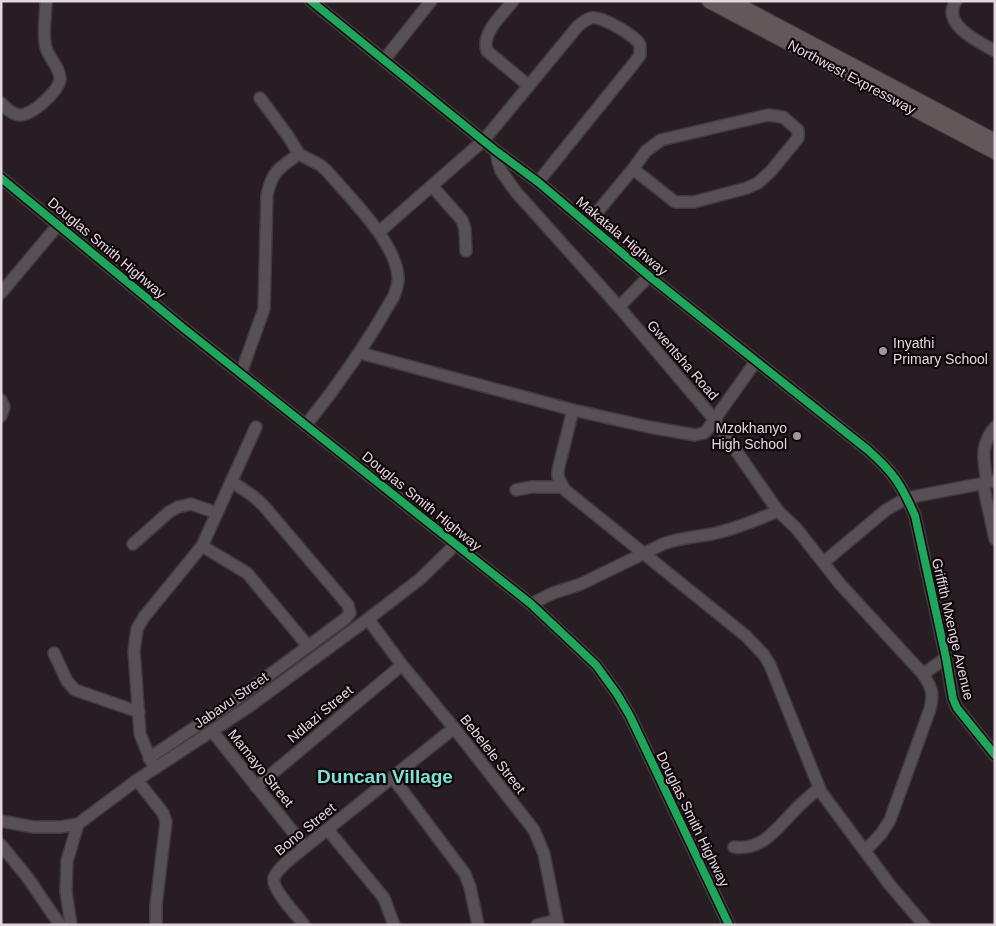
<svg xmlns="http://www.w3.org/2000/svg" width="996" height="926" font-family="Arial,sans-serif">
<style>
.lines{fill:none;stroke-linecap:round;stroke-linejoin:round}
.minor-casing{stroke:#413a3e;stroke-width:14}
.major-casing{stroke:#413a3e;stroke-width:16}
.minor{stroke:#575054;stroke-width:11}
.major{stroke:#64575a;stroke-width:14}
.cycleway-casing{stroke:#0f070b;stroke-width:11}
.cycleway{stroke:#20a55d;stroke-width:8}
.poi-dot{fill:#a1969c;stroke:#0f070b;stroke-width:2}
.labels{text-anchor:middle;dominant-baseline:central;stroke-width:4.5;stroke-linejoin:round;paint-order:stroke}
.street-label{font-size:14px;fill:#e3d7dd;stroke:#0f070b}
.poi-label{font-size:14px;fill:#e3d7dd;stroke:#0f070b;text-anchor:start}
.district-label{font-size:19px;font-weight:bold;fill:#7ce3d2;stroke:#0f070b}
</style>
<rect width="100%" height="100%" fill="#271d22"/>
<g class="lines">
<g class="minor-casing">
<g id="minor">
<path d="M311 1 496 151 538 182 649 276 868 450C894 473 901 484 915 516L946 658 953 699 957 708 995 755"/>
<path d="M513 1C502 15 481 33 487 51L529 86"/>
<path d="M956 1C940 24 979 42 995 51"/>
<path d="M384 60 431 1"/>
<path d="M260 98 288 136 299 154 320 165 327 171C349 197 396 242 398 277 399 284 396 289 394 296 368 342 339 384 306 425"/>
<path d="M1 103C6 108 12 115 20 115 33 115 58 91 60 80 61 69 49 58 46 48 42 34 46 16 46 1"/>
<path d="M496 151 498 162 501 171 516 192 619 307"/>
<path d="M1 178 182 327 531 604 596 665 617 694 630 716 729 925"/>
<path d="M432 186 462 220 465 229 466 251"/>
<path d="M588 223 633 169 646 151 661 140 768 115 783 117 798 130V138L771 171 758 183 747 188 694 202H675L633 169"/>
<path d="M379 232 484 140 578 26C582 23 586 19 591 18 602 16 636 36 640 45V55L635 62 538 182"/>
<path d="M649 276 619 307 714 419 778 511 796 528 840 584 923 674 946 658"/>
<path d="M1 293 58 225"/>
<path d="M360 353 573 410 649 427 695 435 704 433 707 430 756 361"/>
<path d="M241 373 264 309 267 195C272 171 280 167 299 154"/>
<path d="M1 400 4 407 1 416"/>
<path d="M573 410 558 470V477L565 490 746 636 764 655 770 665 821 792 890 885 924 925"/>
<path d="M987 483C984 460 979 446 995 427"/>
<path d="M983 484 995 539"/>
<path d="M516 490 531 487H562"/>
<path d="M133 544 169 512 178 507 191 504 217 513"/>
<path d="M202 546 247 573 308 646"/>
<path d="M824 562 886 510 907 498 995 481"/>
<path d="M531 604 553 593 581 584 663 544C679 538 695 537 712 534 735 529 757 520 778 511"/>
<path d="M368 619 402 665 454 728 534 830 544 854 558 925"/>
<path d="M54 653 67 681 75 690 139 712"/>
<path d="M212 731 305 847"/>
<path d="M149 758 234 701 345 619 350 613 348 605 263 505 253 496 231 481"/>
<path d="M152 763 140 734 134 651 137 629 144 617 202 546 256 427"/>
<path d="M393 778 465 874 470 887 478 925"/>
<path d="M137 780 163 813 166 822 156 905V925"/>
<path d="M256 787 402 665"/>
<path d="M1 821 33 827H60L78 824 137 780 247 708 368 619 420 579 456 544"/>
<path d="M328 830 384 898 394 925"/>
<path d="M1 845 28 878 60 925"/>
<path d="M734 847C761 851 776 830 793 812 801 803 810 796 819 788"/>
<path d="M865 851 881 834 890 820 930 709C934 693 932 688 923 674"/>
<path d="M71 925 66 892 67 861 78 824"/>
<path d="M304 925C298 916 271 889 274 878 276 871 284 865 289 860L454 728"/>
<path d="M537 925 557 920"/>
</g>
</g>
<g class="major-casing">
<g id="major">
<path d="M709 1 995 152"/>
<path d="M731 1 995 141"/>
</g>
</g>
<use href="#minor" class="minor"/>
<use href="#major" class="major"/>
<g class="cycleway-casing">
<g id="cycleway">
<path d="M311 1 496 151 538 182 649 276 868 450C894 473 901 484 915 516L946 658 953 699 957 708 995 755"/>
<path d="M1 178 182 327 531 604 596 665 617 694 630 716 729 925"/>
</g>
</g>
<use href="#cycleway" class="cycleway"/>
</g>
<g class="poi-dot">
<circle cx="883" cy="351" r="5"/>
<circle cx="797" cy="436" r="5"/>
</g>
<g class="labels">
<g class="street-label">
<text transform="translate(852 77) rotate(28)">Northwest Expressway</text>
<text transform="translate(622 236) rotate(40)">Makatala Highway</text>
<text transform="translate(107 248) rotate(40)">Douglas Smith Highway</text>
<text transform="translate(683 360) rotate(49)">Gwentsha Road</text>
<text transform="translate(422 501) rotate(39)">Douglas Smith Highway</text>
<text transform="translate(953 629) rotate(77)">Griffith Mxenge Avenue</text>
<text transform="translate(231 700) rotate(-35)">Jabavu Street</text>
<text transform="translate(320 714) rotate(-40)">Ndlazi Street</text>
<text transform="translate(493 754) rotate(52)">Bebelele Street</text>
<text transform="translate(261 768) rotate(51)">Mamayo Street</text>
<text transform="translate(693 819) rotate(64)">Douglas Smith Highway</text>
<text transform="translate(305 829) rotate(-39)">Bono Street</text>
</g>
<g class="poi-label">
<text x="893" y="343">Inyathi<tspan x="893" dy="16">Primary School</tspan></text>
<text x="787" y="428" text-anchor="end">Mzokhanyo<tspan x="787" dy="16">High School</tspan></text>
</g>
<g class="district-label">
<text x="385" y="776">Duncan Village</text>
</g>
</g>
<rect width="996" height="926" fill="none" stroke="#e3d7dd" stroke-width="5"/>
</svg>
